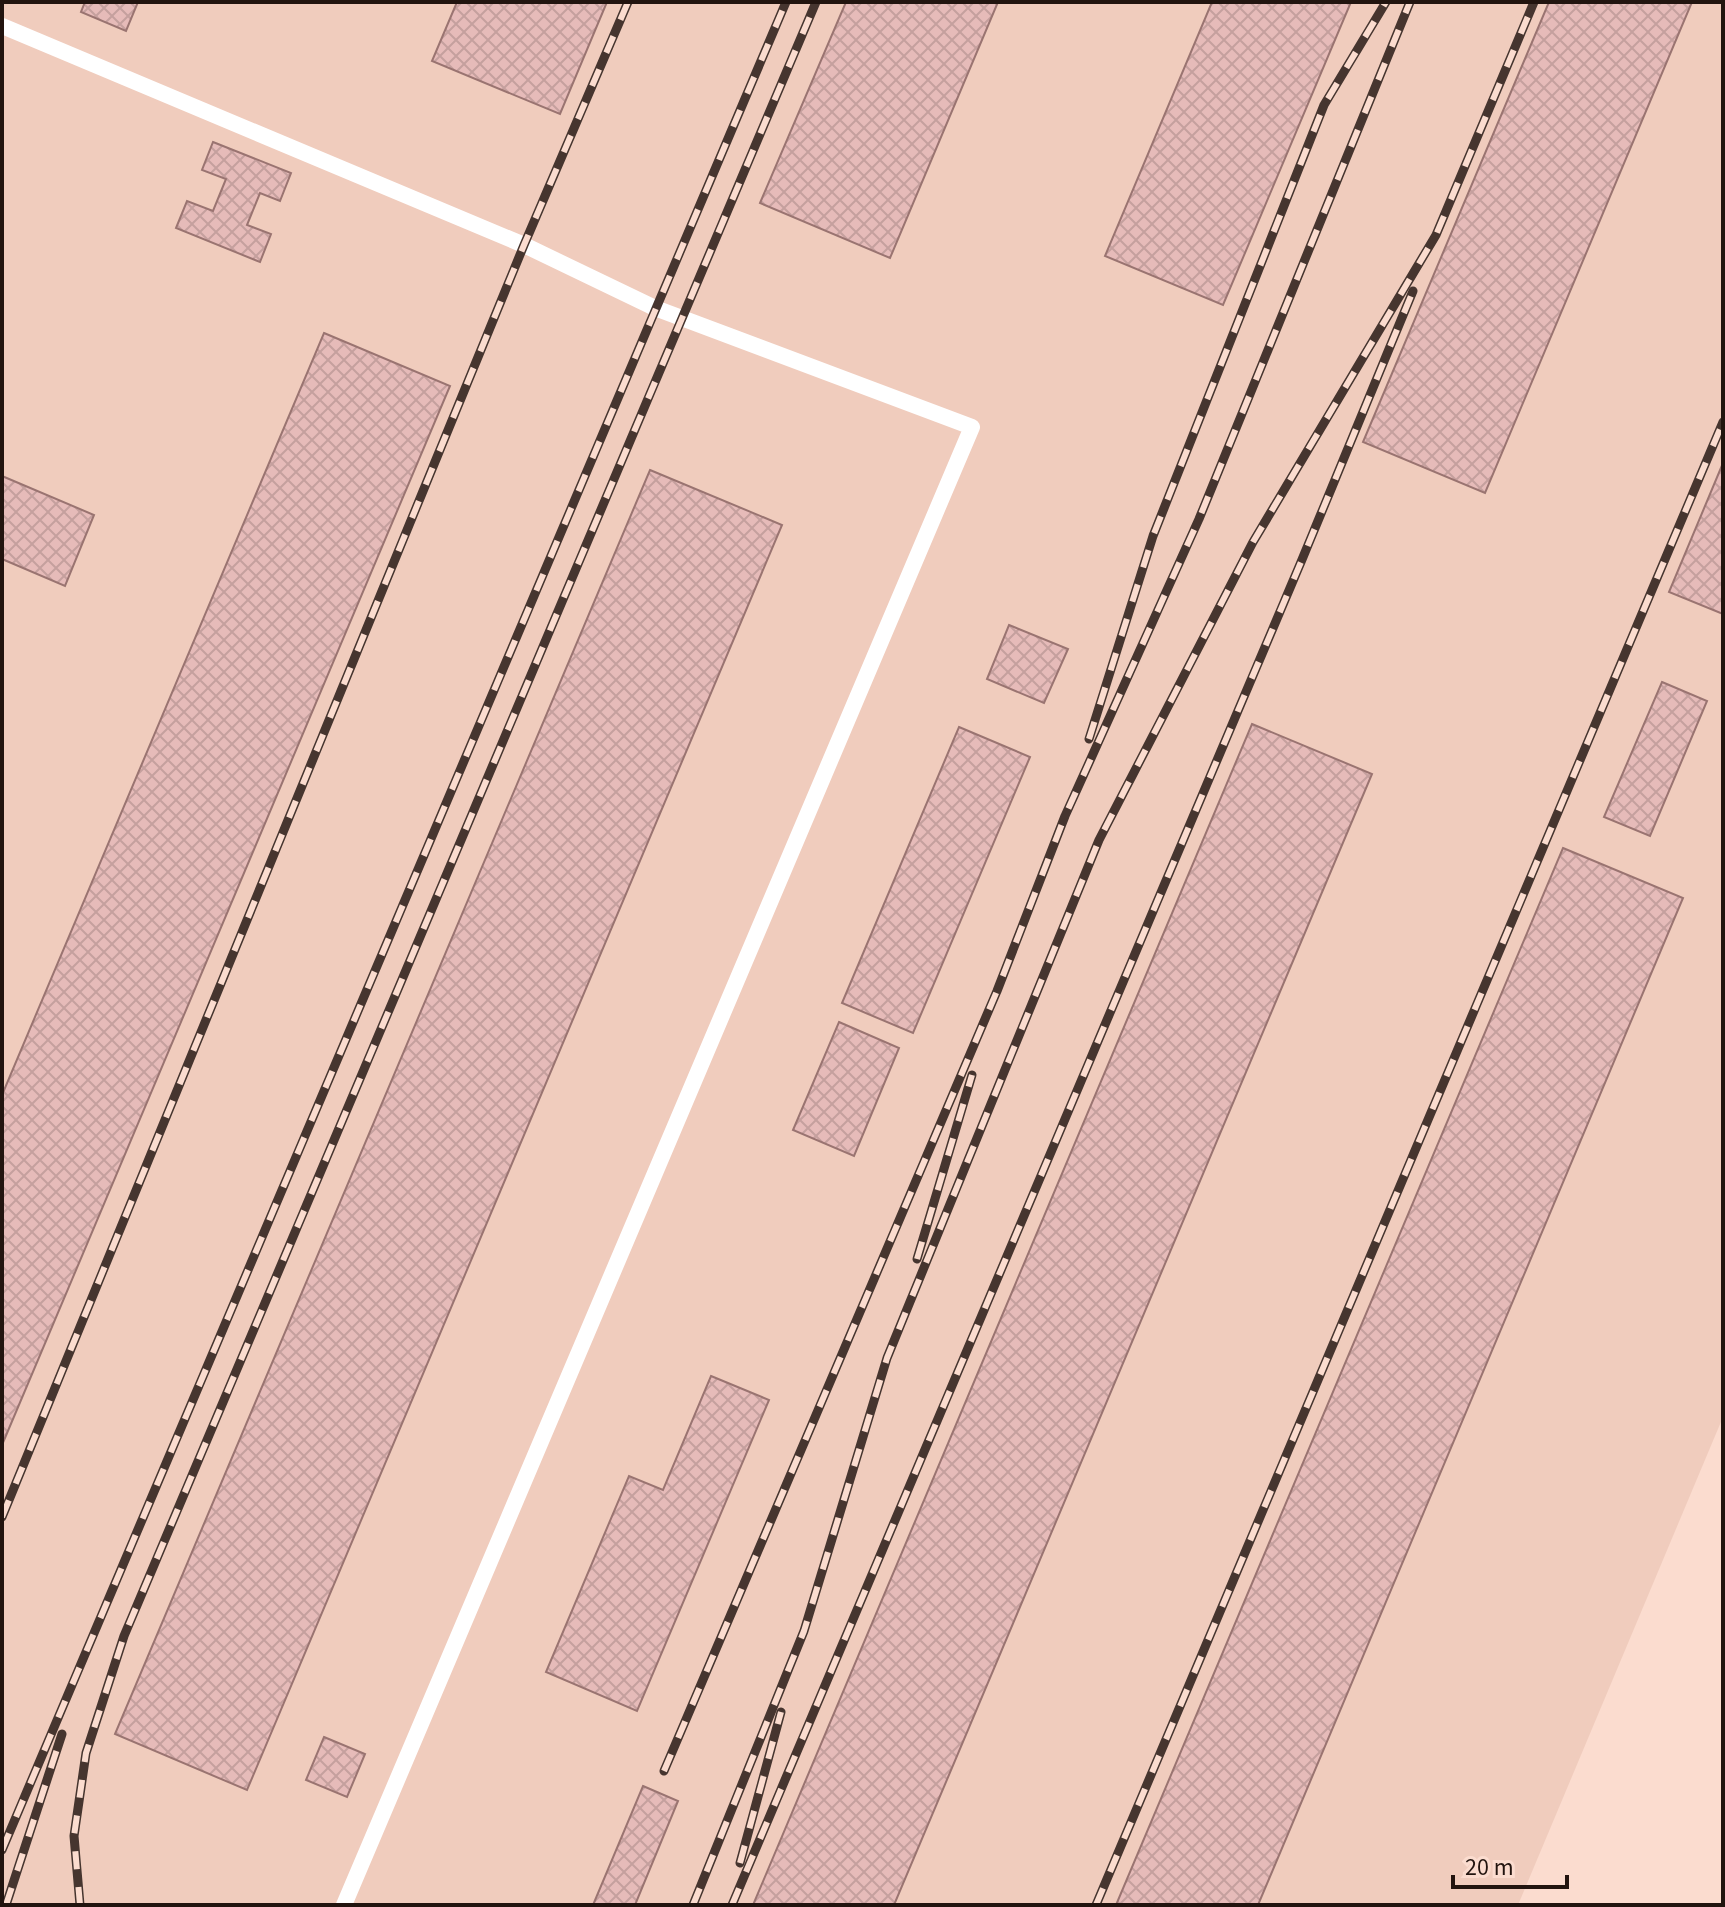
<svg xmlns="http://www.w3.org/2000/svg" width="1725" height="1907" font-family="'Source Sans 3',sans-serif">
<style>
.built{fill:#f0ccbd}
.building{fill:url(#building-cross-hatch);stroke:#9a7471;stroke-width:2}
.lines{fill:none;stroke-linecap:round;stroke-linejoin:round}
.service{stroke:#fff;stroke-width:16}
.rail-casing{stroke:#46352f;stroke-width:9}
.rail{stroke:#fbdccf;stroke-width:6;stroke-dasharray:18;stroke-linecap:butt}
</style>
<defs>
<pattern id="building-cross-hatch" width="8" height="8" patternUnits="userSpaceOnUse" patternTransform="scale(2)"><rect width="8" height="8" fill="#e6bbb9"/><path d="M0 0l8 8M0 8l8-8" fill="none" stroke="#c5a09e"/></pattern>
</defs>
<rect width="100%" height="100%" fill="#fbdccf"/>
<path class="built" d="M2 2H1723V1417L1518 1905H2Z"/>
<g class="building">
<path d="M85 2H138L126 31 81 12Z"/>
<path d="M457 2H607L560 114 432 61Z"/>
<path d="M846 2H998L890 258 760 203Z"/>
<path d="M1212 2H1351L1223 305 1105 256Z"/>
<path d="M1549 2H1692L1485 493 1363 442Z"/>
<path d="M213 142 291 173 280 201 260 193 247 225 271 234 260 262 176 228 187 201 213 211 226 179 202 170Z"/>
<path d="M324 333 450 386 2 1445V1095Z"/>
<path d="M1723 463V614L1669 592Z"/>
<path d="M650 470 782 525 247 1790 115 1734Z"/>
<path d="M2 476 94 515 65 586 2 559Z"/>
<path d="M1009 625 1068 649 1044 703 987 679Z"/>
<path d="M1662 682 1707 701 1650 836 1604 817Z"/>
<path d="M1252 724 1372 774 894 1905H753Z"/>
<path d="M959 727 1030 757 913 1033 842 1003Z"/>
<path d="M1563 848 1683 898 1258 1905H1116Z"/>
<path d="M839 1022 899 1048 854 1156 793 1130Z"/>
<path d="M711 1376 769 1400 637 1711 546 1672 629 1476 663 1490Z"/>
<path d="M324 1737 365 1754 347 1797 306 1780Z"/>
<path d="M643 1786 678 1801 635 1905H593Z"/>
</g>
<g class="lines">
<path class="service" d="M2 26 524 245 655 308 972 427 344 1905"/>
<g class="rail-casing">
<g id="rail">
<path d="M1089 739 1153 536 1324 105 1386 2"/>
<path d="M917 1259 972 1075"/>
<path d="M2 1517 524 245 628 2"/>
<path d="M664 1771 997 991 1065 816 1199 519 1410 2"/>
<path d="M2 1850 786 2"/>
<path d="M740 1863 781 1712"/>
<path d="M6 1905 62 1734"/>
<path d="M80 1905 74 1836 86 1753 124 1636 816 2"/>
<path d="M693 1905 804 1631 887 1358 1099 840 1253 542 1436 235 1534 2"/>
<path d="M732 1905 1301 562 1413 291"/>
<path d="M1096 1905 1723 422"/>
</g>
</g>
<use href="#rail" class="rail"/>
</g>
<rect width="1725" height="1907" fill="none" stroke="#22140f" stroke-width="8"/>
<path d="M1453 1875v12h114v-12" fill="none" stroke="#22140f" stroke-width="4"/>
<text x="1465" y="1875" font-size="24" fill="#22140f" stroke="#fbdccf" stroke-width="6" paint-order="stroke">20 m</text>
</svg>
